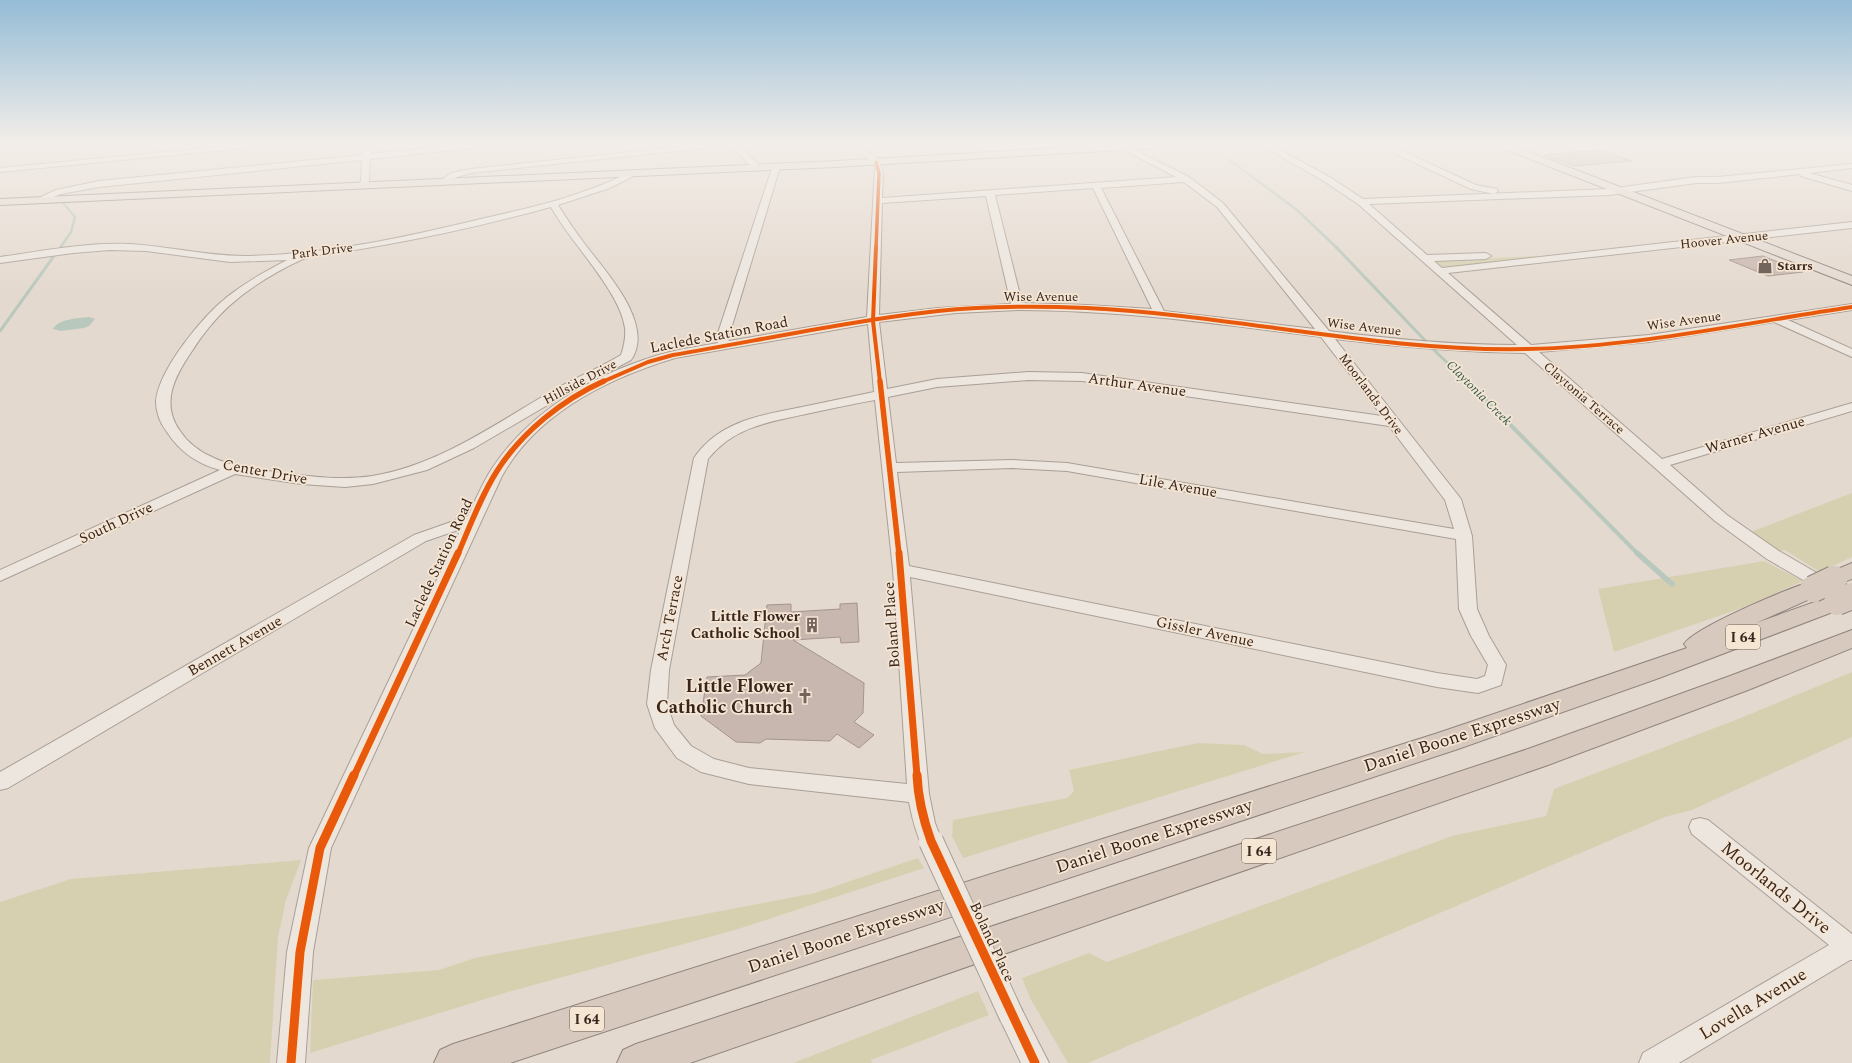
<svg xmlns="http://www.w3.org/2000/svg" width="1852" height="1063" font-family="Spectral,serif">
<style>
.green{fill:#d7d0b0}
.water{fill:#b9c8bc}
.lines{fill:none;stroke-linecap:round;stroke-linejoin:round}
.stream-far3{stroke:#b9c8bc;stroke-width:2.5}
.stream-far2{stroke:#b9c8bc;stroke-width:3}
.stream-far1{stroke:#b9c8bc;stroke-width:4}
.stream{stroke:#b9c8bc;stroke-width:5.5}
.building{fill:#c8b7af;stroke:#a4948d}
.minor-casing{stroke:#a99f96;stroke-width:2}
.major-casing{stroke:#8f847e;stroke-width:2}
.highway-casing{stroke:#8f847e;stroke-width:2}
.minor{fill:#ece6df;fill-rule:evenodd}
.major{fill:#e4dad1;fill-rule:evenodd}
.highway{fill:#d7c9be;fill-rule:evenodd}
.minor-bridge-casing{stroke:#a99f96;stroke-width:26;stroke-linecap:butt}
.highway-bridge-casing{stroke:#8f847e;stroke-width:28;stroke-linecap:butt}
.minor-bridge{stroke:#ece6df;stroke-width:24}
.highway-bridge{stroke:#d7c9be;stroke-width:26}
.cycleway-far4-casing{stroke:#f5e5d3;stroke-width:5}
.cycleway-far3-casing{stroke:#f5e5d3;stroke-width:6}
.cycleway-far2-casing{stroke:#f5e5d3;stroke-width:8}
.cycleway-far1-casing{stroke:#f5e5d3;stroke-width:10}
.cycleway-casing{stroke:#f5e5d3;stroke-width:12}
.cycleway-far4{stroke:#e8590c;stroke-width:3.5}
.cycleway-far3{stroke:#e8590c;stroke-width:4}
.cycleway-far2{stroke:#e8590c;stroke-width:5.5}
.cycleway-far1{stroke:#e8590c;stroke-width:7}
.cycleway{stroke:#e8590c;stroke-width:9}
.labels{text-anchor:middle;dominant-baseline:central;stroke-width:3.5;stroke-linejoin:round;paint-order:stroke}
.far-street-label{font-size:13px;fill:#38261e;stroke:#f5e5d3}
.far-poi-label{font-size:13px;font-weight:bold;fill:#38261e;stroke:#f5e5d3;text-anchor:start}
.far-water-label{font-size:13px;font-style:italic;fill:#2e584d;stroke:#f5e5d3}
.shield{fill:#f5e5d3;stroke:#715f54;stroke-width:1}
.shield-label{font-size:14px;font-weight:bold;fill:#38261e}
.street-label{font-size:15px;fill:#38261e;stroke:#f5e5d3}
.poi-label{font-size:15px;font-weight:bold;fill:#38261e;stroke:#f5e5d3;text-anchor:end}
.near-poi-label{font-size:18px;font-weight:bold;fill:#38261e;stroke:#f5e5d3;text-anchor:end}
.near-street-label{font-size:18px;fill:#38261e;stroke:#f5e5d3}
</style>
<rect width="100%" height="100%" fill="#e4d9ce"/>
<g class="green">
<path d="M1536 256 1540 258 1444 268 1436 262 1443 260Z"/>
<path d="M1852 493V557L1820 572 1785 550 1779 551 1755 534 1753 531Z"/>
<path d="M1764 561 1803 581 1742 608 1614 652 1598 589Z"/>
<path d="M1852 672V737L1692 810 1665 817 1088 1063H1068L1030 998 1022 978 1089 953 1107 962 1452 836 1546 816 1554 789 1733 721Z"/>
<path d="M1198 743 1244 745 1263 754 1305 752 963 858 952 836 953 820 1067 798 1074 791 1069 770Z"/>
<path d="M918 858 924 868 735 930 508 992 310 1053 313 980 439 970 475 958 815 893Z"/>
<path d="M301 860 286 900 278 937 270 1063H0V902L71 879Z"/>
<path d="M978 991 989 1015 871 1060 872 1063H793Z"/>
</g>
<path class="water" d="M89 317 95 319 89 326 84 328 61 331 53 329C58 319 79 318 89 317Z"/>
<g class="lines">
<g class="stream-far3">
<path d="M1228 159 1297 210 1337 248"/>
<path d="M60 248 71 232 75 217 64 204"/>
</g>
<g class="stream-far2">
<path d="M1336 247 1438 354 1468 382"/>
<path d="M59 250 61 247"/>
<path d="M0 331 54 256"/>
</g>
<path class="stream-far1" d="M1467 381 1638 554"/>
<path class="stream" d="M1637 553 1672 584"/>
</g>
<g class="building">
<path d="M1601 150 1632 161 1574 166 1544 155Z"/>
<path d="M1763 256 1803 272 1768 276 1729 260Z"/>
<path d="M857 603 859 642 841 643 840 637 793 640 864 683 863 713 854 722 874 735 859 748 837 734 830 741 766 739 760 743 736 742 701 716 707 677 745 675 761 663 767 605 791 604V612L840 609V604Z"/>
</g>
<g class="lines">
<g class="minor-casing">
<g id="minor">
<path d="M4 145H31L27 147 7 148H4Z"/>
<path d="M237 145H260L256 147 0 172V168Z"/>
<path d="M363 145H371L370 154 465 145H487L483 147 370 159 369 181 365 187 362 188 358 185 361 181 362 160 99 187 61 194 38 203 34 200 56 190 99 181 363 155Z"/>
<path d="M696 145H718L714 147 471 173 457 177 443 185 439 182 451 173 471 169Z"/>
<path d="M731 145H739L760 166V170H754Z"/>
<path d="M852 145H860C887 165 883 166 882 198L1176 177 1118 147 1125 145 1189 177 1223 203 1329 331C1391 339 1454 345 1517 345L1358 204 1322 180 1261 145H1270L1328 176 1363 199 1609 189 1696 177H1718L1852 164V168L1809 173 1852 185V191L1801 176 1800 174 1718 183H1696L1609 195 1369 204 1427 255 1486 253 1491 256 1486 259 1434 261 1442 268 1852 222V228L1448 273 1531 345 1649 335 1852 304V310L1788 320 1852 349V357L1774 322 1649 342 1539 352 1662 459 1852 403V411L1670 465 1727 515 1779 551 1834 583 1837 587 1834 591 1828 592 1822 591 1767 559 1715 521 1525 353C1461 352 1398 347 1335 339L1461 499 1472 536 1477 609 1489 636 1506 665 1501 685 1478 693 1437 687 910 577 929 794 935 823 942 841 939 848 931 850 923 848C916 833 912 818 909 802L749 784 701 772 677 758 655 728 647 704 651 670 694 458C719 421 761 415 802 407 826 402 850 397 874 392L868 324 675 358C609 378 537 413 502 476L331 848 313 952 305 1063H277L287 952 309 848 461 529 426 541 8 788 0 790V772L414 535 468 516C475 501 482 484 491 470 531 408 601 370 670 352 686 348 702 346 718 343L716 339 773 165 780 167 728 339 729 341 867 317 875 167 870 160ZM1184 182 1217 207 1315 329 1164 311 1101 188ZM1093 188 1152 309 1087 305 1022 303 995 195ZM986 196 1011 304 938 308 879 315 882 203ZM1018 310C1120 310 1220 324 1321 337L1382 416 1082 373 1028 372 937 379 887 389 879 322 956 313ZM1028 380 1082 381 1389 426 1445 500 1454 529 1067 463 1012 460 896 463 888 397 937 387ZM875 400 893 570 907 784 749 768 714 759 691 746 674 725 667 704 669 670 708 459C733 427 769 422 806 414 829 409 852 404 875 400ZM1012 468 1067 471 1456 539 1459 609 1471 636 1488 665 1485 676 1477 679 1437 673 909 566 897 472Z"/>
<path d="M1390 145H1398L1400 150 1476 185 1497 189 1498 191 1494 194 1471 189 1394 153Z"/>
<path d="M632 171H635L639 173 610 188 558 205C566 218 575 231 584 243 604 270 656 324 631 360L563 396 474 448 427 470 373 484 345 487 301 484 235 474 0 581V570L220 470C197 464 180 452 167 432 160 423 156 412 156 401 159 369 203 316 227 297 246 282 266 271 287 260L230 262 146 251 110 250 73 253 0 263V257C43 251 86 242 129 244 168 246 206 256 245 256 325 255 407 237 485 218 535 207 586 195 632 171ZM551 207C570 242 620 291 625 328 626 337 624 346 621 355 599 368 575 378 552 391 495 424 439 465 372 476 340 481 307 476 275 472 254 469 233 467 214 458 200 452 188 443 180 431 160 403 175 376 192 351 202 335 215 319 229 306 250 287 277 271 303 259 311 255 322 255 331 254 349 251 367 248 384 245 440 235 496 222 551 207Z"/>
<path d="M1700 818 1708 820 1852 934V960H1850L1679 1063H1639L1643 1053 1829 945 1692 834 1689 827 1692 820Z"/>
<path d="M1012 1004 1021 1008 1049 1063H1021L999 1017 1003 1008Z"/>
</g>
</g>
<g class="major-casing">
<g id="major">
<path d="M1111 145H1160L1155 148 836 167 0 205V199L836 161Z"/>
<path d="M1498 145H1511L1852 276V285L1499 147Z"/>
</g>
</g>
<g class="highway-casing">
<g id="highway">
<path d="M1852 563V579L1834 586 1826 584 1822 579 1826 574Z"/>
<path d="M1813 581 1821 584 1825 589 1821 594 1756 623 1837 594 1846 597 1849 602 1846 607 1659 678 1458 749 510 1063H434L440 1050 453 1044 1438 733 1687 648 1684 644C1695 627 1791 587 1813 581Z"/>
<path d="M1852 630V648L1748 690 1548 765 690 1063H617L623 1050 636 1044 1528 749 1730 676Z"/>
</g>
</g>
<use href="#minor" class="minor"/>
<use href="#major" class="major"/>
<use href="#highway" class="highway"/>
<g class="minor-bridge-casing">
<path id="minor-bridge" d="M931 841 1012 1017"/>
</g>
<g class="highway-bridge-casing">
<g id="highway-bridge">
<path d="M1813 589 1834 579"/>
<path d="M1837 602 1852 596"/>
</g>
</g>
<use href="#minor-bridge" class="minor-bridge"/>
<use href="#highway-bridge" class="highway-bridge"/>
<g class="cycleway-far4-casing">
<path id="cycleway-far4" d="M876 248 879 173 876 162"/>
</g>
<g class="cycleway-far3-casing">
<g id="cycleway-far3">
<path d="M876 247 873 321 880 382"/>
<path d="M602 382 648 362 673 355C761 340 849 321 938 311 987 306 1038 306 1087 308 1234 315 1379 352 1527 349 1636 347 1744 323 1852 307"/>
</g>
</g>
<g class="cycleway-far2-casing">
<g id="cycleway-far2">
<path d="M880 381 899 554"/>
<path d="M458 554C470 526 481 496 497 471 522 432 562 400 604 381"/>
</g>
</g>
<g class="cycleway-far1-casing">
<g id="cycleway-far1">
<path d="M899 553 917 776"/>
<path d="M354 776 458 553"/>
</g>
</g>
<g class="cycleway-casing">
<g id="cycleway">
<path d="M917 775C918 798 923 819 931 841L1035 1063"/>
<path d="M291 1063 300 952 320 848 354 775"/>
</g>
</g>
<use href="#cycleway-far4" class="cycleway-far4"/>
<use href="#cycleway-far3" class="cycleway-far3"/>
<use href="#cycleway-far2" class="cycleway-far2"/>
<use href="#cycleway-far1" class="cycleway-far1"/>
<use href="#cycleway" class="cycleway"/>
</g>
<linearGradient id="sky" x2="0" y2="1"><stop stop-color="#95bcd6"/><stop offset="0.49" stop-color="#f3eee9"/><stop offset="1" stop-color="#f3eee9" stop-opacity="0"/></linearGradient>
<rect width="1852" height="293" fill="url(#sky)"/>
<defs>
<g id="shop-bare" transform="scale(1.2)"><path d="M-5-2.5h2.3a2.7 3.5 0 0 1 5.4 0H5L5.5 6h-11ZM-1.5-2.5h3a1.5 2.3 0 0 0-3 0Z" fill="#74655c" stroke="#f5e5d3" stroke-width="2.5" paint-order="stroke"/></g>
<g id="building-bare" transform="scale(1.2)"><path d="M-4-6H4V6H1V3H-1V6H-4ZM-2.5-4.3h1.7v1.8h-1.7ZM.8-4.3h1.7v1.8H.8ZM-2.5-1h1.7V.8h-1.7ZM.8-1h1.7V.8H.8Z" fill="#74655c" stroke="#f5e5d3" stroke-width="2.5" paint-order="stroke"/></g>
<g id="church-bare" transform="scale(1.2)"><path d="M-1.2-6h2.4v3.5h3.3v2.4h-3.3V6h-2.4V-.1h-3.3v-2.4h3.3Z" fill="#74655c" stroke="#f5e5d3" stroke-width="2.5" paint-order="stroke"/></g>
</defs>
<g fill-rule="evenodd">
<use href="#shop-bare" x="1765" y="266"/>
<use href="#building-bare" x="812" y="625"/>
<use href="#church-bare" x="805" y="696"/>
</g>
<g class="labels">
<g class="far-street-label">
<text transform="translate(1724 240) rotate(-6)">Hoover Avenue</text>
<text transform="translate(322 251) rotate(-7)">Park Drive</text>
<text x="1041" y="297">Wise Avenue</text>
<text transform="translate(1684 321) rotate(-8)">Wise Avenue</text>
<text transform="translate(1364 327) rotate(7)">Wise Avenue</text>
<text transform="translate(580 382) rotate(-28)">Hillside Drive</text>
<text transform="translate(1371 394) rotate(53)">Moorlands Drive</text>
<text transform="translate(1584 398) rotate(41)">Claytonia Terrace</text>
</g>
<g class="far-poi-label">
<text x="1777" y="266">Starrs</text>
</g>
<g class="far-water-label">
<text transform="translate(1479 393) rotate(45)">Claytonia Creek</text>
</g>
<g class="shield">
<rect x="1726" y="625" width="34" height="24" rx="3"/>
<rect x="1242" y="839" width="34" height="24" rx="3"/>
<rect x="570" y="1007" width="34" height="24" rx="3"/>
</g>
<g class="shield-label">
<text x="1743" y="637">I 64</text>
<text x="1259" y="851">I 64</text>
<text x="587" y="1019">I 64</text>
</g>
<g class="street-label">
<text transform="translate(719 335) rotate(-11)">Laclede Station Road</text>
<text transform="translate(1137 385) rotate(8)">Arthur Avenue</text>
<text transform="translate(1755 435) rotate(-16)">Warner Avenue</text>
<text transform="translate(265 472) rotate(10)">Center Drive</text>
<text transform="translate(1178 486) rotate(10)">Lile Avenue</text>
<text transform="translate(116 523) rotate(-25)">South Drive</text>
<text transform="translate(439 563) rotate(-65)">Laclede Station Road</text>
<text transform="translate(670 618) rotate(-79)">Arch Terrace</text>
<text transform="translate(892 625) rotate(-94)">Boland Place</text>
<text transform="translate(1205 632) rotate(12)">Gissler Avenue</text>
<text transform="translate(235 646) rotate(-30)">Bennett Avenue</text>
<text transform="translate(992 942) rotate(65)">Boland Place</text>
</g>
<g class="poi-label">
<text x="800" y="616">Little Flower<tspan x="800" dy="17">Catholic School</tspan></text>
</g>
<g class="near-poi-label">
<text x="793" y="686">Little Flower<tspan x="793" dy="21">Catholic Church</tspan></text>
</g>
<g class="near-street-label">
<text transform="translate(1462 735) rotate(-18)">Daniel Boone Expressway</text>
<text transform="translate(1154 836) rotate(-18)">Daniel Boone Expressway</text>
<text transform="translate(1776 888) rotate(39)">Moorlands Drive</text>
<text transform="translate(846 936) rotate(-18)">Daniel Boone Expressway</text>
<text transform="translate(1753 1004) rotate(-31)">Lovella Avenue</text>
</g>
</g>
</svg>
